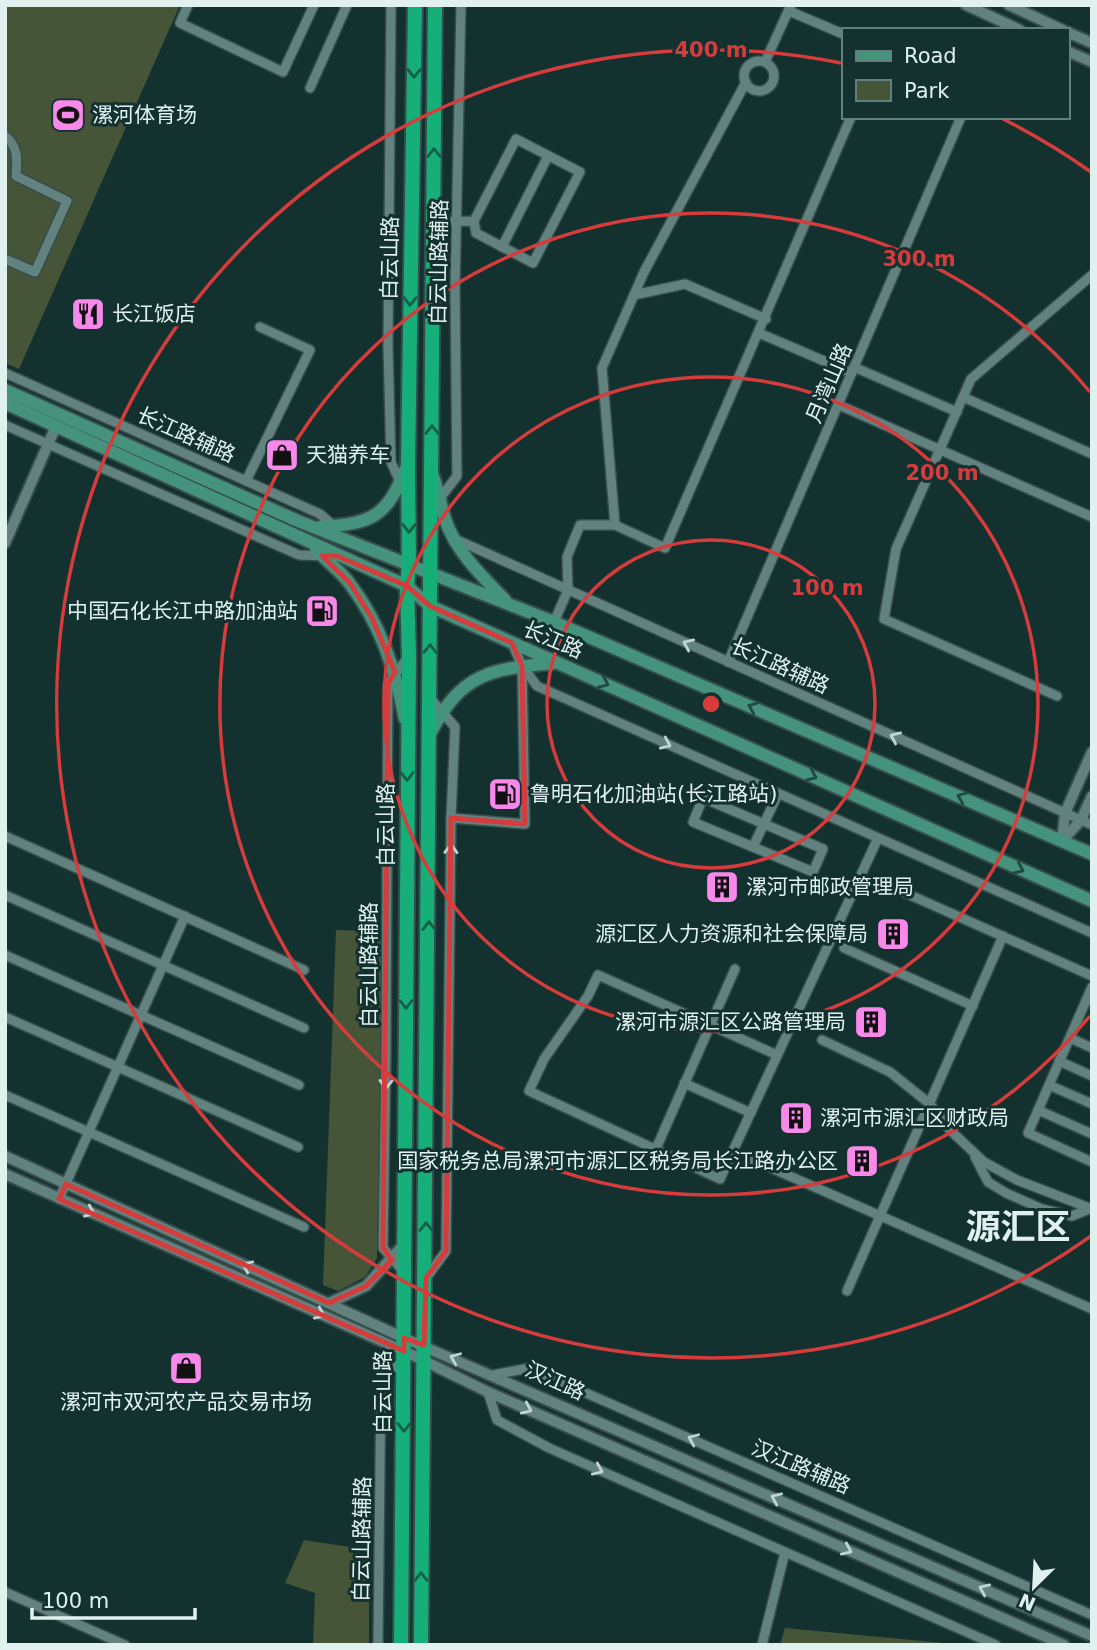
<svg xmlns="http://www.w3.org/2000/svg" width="1097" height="1650" font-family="'DejaVu Sans','Noto Sans SC',sans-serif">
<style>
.green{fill:#465538}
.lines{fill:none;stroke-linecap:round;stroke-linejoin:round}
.minor-casing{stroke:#364d4b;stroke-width:12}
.tertiary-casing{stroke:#364d4b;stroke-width:14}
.secondary-casing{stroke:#364d4b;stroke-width:16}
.trunk-casing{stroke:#364d4b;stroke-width:18}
.minor{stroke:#62827f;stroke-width:9}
.tertiary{stroke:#62827f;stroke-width:10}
.secondary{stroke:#46937d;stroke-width:12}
.trunk{stroke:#16af7a;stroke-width:14}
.oneway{stroke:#135d49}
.oneway2{stroke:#c0d5d3}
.oneway3{stroke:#1f4a42}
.marked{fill:none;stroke:#d73c3c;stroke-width:5;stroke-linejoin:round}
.ring{fill:none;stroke:#d73c3c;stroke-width:3.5}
.labels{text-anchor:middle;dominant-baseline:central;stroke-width:6;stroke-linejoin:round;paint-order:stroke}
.poi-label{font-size:21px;fill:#e0f1ef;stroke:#12312f;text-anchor:start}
.street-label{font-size:21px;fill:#e0f1ef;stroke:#12312f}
.town-label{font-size:35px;font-weight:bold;fill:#e0f1ef;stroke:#12312f}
.centre{fill:#d73c3c;stroke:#12312f;stroke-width:3.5}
.ring-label{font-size:21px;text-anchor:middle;font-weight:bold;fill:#d73c3c;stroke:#12312f;stroke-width:6;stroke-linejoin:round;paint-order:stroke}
</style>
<rect width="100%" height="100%" fill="#12312f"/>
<g class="green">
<path d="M5 5H180L19 369 5 363Z"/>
<path d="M336 930 383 931 377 1258 365 1277 338 1291 323 1285Z"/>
<path d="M304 1540 369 1550V1645H313L315 1593 285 1583Z"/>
<path d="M785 1628 944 1643 947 1645H780Z"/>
</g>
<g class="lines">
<g class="minor-casing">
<g id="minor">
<path d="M188 5 180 23 283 72 314 5"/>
<path d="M391 5 388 347 391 462 401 484"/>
<path d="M789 11 843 34"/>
<circle cx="759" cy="76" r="15"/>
<path d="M765 62 791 5"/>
<path d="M746 82 644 272 602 368 615 525 665 548 851 117"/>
<path d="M310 88 347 5"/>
<path d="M5 136C19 147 17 160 16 176L67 201 35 272 5 259"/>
<path d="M434 222 474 221 476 233 533 263 580 172 516 139 474 221"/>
<path d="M502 247 548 156"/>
<path d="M634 295 685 284 766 319"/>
<path d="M759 333 852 373"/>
<path d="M854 367 957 412"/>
<path d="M5 373 320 514 334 526"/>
<path d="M963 397 1092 454"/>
<path d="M839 405 1092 517"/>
<path d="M5 425 299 555 326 556"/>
<path d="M246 481 310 350 260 327"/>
<path d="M438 501 457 476 455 289 461 5"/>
<path d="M455 539 1092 825"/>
<path d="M554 622 568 590 567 557 580 525H615"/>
<path d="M512 643 522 666 537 686 1092 933"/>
<path d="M728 662 961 117"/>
<path d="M1057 696 884 619 896 549 971 379 1092 275"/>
<path d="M451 818 525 824 522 666"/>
<path d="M5 836 304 970"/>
<path d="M753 847 693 822 703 798 823 849 813 872 753 847 778 794"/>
<path d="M901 891 1092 976"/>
<path d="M5 895 304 1028"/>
<path d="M844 948 973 1006"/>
<path d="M5 955 299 1085"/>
<path d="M1092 987 1028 1133 1092 1162"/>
<path d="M5 1017 298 1147"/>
<path d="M1070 1038 1092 1048"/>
<path d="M822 1040 890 1072 930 1104 951 1131 984 1162 1017 1180 1092 1209"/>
<path d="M777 1055 598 975 588 996 544 1059 529 1091 720 1179 878 838"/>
<path d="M1059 1061 1092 1076"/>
<path d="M684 1083 751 1113"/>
<path d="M1049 1085 1092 1104"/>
<path d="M5 1095 304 1227"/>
<path d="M1038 1110 1092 1134"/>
<path d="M655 1151 735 969"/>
<path d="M975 1157 988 1182 1006 1193 1042 1209 1072 1216 1089 1209"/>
<path d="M753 1160 1092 1309"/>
<path d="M59 1199 185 916"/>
<path d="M404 1272 383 1248 386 1056 388 684 408 657"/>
<path d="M426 1278 446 1251 451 818 455 727 430 698"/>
<path d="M847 1291 1003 936"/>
<path d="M493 1375 529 1368 1092 1615"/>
<path d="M488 1392 497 1420 549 1448 996 1645"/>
<path d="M5 1592 125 1645"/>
<path d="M378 1645 381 1377 404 1361"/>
<path d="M762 1645 785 1552"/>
</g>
</g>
<g class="tertiary-casing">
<g id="tertiary">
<path d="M966 5 1020 30"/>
<path d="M1009 5 1063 30"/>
<path d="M1067 32 1092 43"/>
<path d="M1067 51 1092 62"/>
<path d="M5 543 56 426"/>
<path d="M1062 841 1065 813 1092 752"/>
<path d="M1062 841 1081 820 1092 796"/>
<path d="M5 1156 404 1338 1092 1636"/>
<path d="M5 1174 404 1351 488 1392 1064 1645"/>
<path d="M329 1303 366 1286 405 1243"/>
</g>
</g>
<g class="secondary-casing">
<g id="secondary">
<path d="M5 390 298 521 554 622 1092 854"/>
<path d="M5 403 407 586 430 606 1092 901"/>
<path d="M433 476C438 490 441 505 445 519 456 552 482 576 505 600"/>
<path d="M320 527C371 523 386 519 406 468"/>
<path d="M316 549C327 562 341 571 350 584 381 625 395 669 405 719"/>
<path d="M430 734C461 673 490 669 554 663"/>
</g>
</g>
<g class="trunk-casing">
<g id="trunk">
<path d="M401 1645 409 656 407 586 409 564 408 465 415 5"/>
<path d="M421 1645 435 5"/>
</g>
</g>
<use href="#minor" class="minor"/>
<use href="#tertiary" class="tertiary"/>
<use href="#secondary" class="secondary"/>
<use href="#trunk" class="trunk"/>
</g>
<defs><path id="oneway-chevron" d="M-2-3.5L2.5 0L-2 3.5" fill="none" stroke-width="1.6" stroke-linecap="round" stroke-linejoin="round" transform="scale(1.75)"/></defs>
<g class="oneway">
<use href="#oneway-chevron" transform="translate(414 73) rotate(91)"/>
<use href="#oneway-chevron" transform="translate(434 153) rotate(-90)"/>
<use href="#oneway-chevron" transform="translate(410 301) rotate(91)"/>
<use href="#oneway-chevron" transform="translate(432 430) rotate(-90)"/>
<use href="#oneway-chevron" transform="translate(409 528) rotate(91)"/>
<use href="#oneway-chevron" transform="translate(430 649) rotate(-90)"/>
<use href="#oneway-chevron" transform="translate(407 776) rotate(90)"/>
<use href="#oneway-chevron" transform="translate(429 926) rotate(-90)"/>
<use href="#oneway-chevron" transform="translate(406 1004) rotate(90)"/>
<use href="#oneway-chevron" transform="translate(426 1227) rotate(-90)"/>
<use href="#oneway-chevron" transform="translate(404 1427) rotate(90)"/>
<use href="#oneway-chevron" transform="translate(421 1577) rotate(-90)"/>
</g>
<g class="oneway2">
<use href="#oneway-chevron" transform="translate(688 644) rotate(-156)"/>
<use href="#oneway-chevron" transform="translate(895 737) rotate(-156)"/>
<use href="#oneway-chevron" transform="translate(666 744) rotate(24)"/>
<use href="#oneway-chevron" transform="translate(451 849) rotate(-89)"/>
<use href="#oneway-chevron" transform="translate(386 1084) rotate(91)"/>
<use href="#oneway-chevron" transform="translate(90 1212) rotate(24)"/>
<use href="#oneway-chevron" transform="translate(247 1266) rotate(-156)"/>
<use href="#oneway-chevron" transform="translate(320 1314) rotate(24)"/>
<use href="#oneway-chevron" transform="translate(455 1358) rotate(-157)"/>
<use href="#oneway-chevron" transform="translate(527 1409) rotate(24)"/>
<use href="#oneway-chevron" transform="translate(693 1439) rotate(-157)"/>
<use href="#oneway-chevron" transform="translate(598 1470) rotate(24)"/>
<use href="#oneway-chevron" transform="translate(776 1498) rotate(-156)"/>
<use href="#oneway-chevron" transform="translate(847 1550) rotate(24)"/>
<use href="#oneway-chevron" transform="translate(984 1589) rotate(-156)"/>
</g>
<g class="oneway3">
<use href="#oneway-chevron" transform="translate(604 683) rotate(24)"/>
<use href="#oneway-chevron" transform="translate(753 707) rotate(-157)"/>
<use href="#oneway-chevron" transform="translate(812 776) rotate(24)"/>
<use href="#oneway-chevron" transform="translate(962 797) rotate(-157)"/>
<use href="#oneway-chevron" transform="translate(1019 869) rotate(24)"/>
</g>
<path class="marked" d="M322 556H337L407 586 430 606 512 643 522 666 525 824 451 818 446 1251 426 1278 424 1345 404 1338V1351L59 1199 66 1184 329 1303 366 1286 392 1260 383 1248 388 684 395 672 372 618 350 583Z"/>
<g class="ring">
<circle cx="711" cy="704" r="164"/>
<circle cx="711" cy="704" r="327"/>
<path d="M1090 1016A491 491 0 1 1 1090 392"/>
<path d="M1091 1236A654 654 0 1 1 841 63M1003 119A654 654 0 0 1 1091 172"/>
</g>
<defs>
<g id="stadium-square" transform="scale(1.75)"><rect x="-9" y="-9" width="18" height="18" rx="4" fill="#f888ea" stroke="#12312f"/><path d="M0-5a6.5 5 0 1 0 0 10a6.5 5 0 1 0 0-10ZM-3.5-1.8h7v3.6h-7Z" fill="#111"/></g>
<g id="restaurant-square" transform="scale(1.75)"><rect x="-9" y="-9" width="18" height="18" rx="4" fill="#f888ea" stroke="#12312f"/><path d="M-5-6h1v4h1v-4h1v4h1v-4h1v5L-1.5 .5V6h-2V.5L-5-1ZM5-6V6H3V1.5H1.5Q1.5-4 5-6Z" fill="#111"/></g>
<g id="shop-square" transform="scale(1.75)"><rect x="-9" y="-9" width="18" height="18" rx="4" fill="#f888ea" stroke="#12312f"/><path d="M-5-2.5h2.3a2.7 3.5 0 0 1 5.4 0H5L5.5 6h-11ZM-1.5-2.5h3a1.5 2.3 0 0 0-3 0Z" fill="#111"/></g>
<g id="fuel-square" transform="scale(1.75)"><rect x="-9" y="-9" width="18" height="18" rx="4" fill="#f888ea" stroke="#12312f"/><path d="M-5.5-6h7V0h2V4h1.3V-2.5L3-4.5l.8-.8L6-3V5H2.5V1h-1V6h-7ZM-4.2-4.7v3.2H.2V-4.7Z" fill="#111"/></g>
<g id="building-square" transform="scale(1.75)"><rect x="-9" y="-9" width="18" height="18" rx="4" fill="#f888ea" stroke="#12312f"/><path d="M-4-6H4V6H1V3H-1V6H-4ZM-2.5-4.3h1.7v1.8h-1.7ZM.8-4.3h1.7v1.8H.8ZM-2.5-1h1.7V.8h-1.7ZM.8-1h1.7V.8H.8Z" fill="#111"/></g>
</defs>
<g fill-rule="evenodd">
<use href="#stadium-square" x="68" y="115"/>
<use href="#restaurant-square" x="88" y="314"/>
<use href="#shop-square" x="282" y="455"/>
<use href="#fuel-square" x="322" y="611"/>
<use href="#fuel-square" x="505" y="794"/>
<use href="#building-square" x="722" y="887"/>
<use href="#building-square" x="893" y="934"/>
<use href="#building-square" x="871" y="1022"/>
<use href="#building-square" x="796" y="1118"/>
<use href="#building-square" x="862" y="1161"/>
<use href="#shop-square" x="186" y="1368"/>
</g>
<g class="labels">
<g class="poi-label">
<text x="92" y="115">漯河体育场</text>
<text x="112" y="314">长江饭店</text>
<text x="306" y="455">天猫养车</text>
<text x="298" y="611" text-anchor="end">中国石化长江中路加油站</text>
<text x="530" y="794">鲁明石化加油站(长江路站)</text>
<text x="746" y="887">漯河市邮政管理局</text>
<text x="868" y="934" text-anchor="end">源汇区人力资源和社会保障局</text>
<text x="846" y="1022" text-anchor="end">漯河市源汇区公路管理局</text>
<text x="820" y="1118">漯河市源汇区财政局</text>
<text x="838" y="1161" text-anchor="end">国家税务总局漯河市源汇区税务局长江路办公区</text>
<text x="186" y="1402" text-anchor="middle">漯河市双河农产品交易市场</text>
</g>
<g class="street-label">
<text transform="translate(390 258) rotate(-89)">白云山路</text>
<text transform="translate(439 262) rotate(-89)">白云山路辅路</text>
<text transform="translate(829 383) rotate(-67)">月湾山路</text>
<text transform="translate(186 435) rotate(24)">长江路辅路</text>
<text transform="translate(553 640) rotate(23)">长江路</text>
<text transform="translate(780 666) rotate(24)">长江路辅路</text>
<text transform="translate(386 825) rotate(-90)">白云山路</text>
<text transform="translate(369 965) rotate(-90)">白云山路辅路</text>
<text transform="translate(555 1381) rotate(24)">汉江路</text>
<text transform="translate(383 1392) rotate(-90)">白云山路</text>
<text transform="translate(801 1467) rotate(23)">汉江路辅路</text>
<text transform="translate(362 1539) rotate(-89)">白云山路辅路</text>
</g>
<g class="town-label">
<text x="1018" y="1227">源汇区</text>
</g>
</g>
<circle cx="711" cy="704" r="10" class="centre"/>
<g class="ring-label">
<text x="711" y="57">400 m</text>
<text x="919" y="266">300 m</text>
<text x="942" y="480">200 m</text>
<text x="827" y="595">100 m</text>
</g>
<rect width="1097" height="1650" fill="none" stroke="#e0f1ef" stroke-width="14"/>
<rect x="842" y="28" width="228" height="91" fill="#12312f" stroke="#647e7c" stroke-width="2"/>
<rect x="856" y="51" width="35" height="10" fill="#46937d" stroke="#647e7c" stroke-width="2"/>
<text x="904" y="63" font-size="21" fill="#e0f1ef">Road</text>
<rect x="856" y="80" width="35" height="21" fill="#465538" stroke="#647e7c" stroke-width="2"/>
<text x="904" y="98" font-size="21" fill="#e0f1ef">Park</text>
<g transform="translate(1034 1587) rotate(204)" stroke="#12312f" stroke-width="5" paint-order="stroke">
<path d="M0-5L12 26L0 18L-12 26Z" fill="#e0f1ef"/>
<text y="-10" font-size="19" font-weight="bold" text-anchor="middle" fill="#e0f1ef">N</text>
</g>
<path d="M32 1608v10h163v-10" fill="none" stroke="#e0f1ef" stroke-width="3.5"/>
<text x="42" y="1608" font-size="21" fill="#e0f1ef" stroke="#12312f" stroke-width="5" paint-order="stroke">100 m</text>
</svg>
